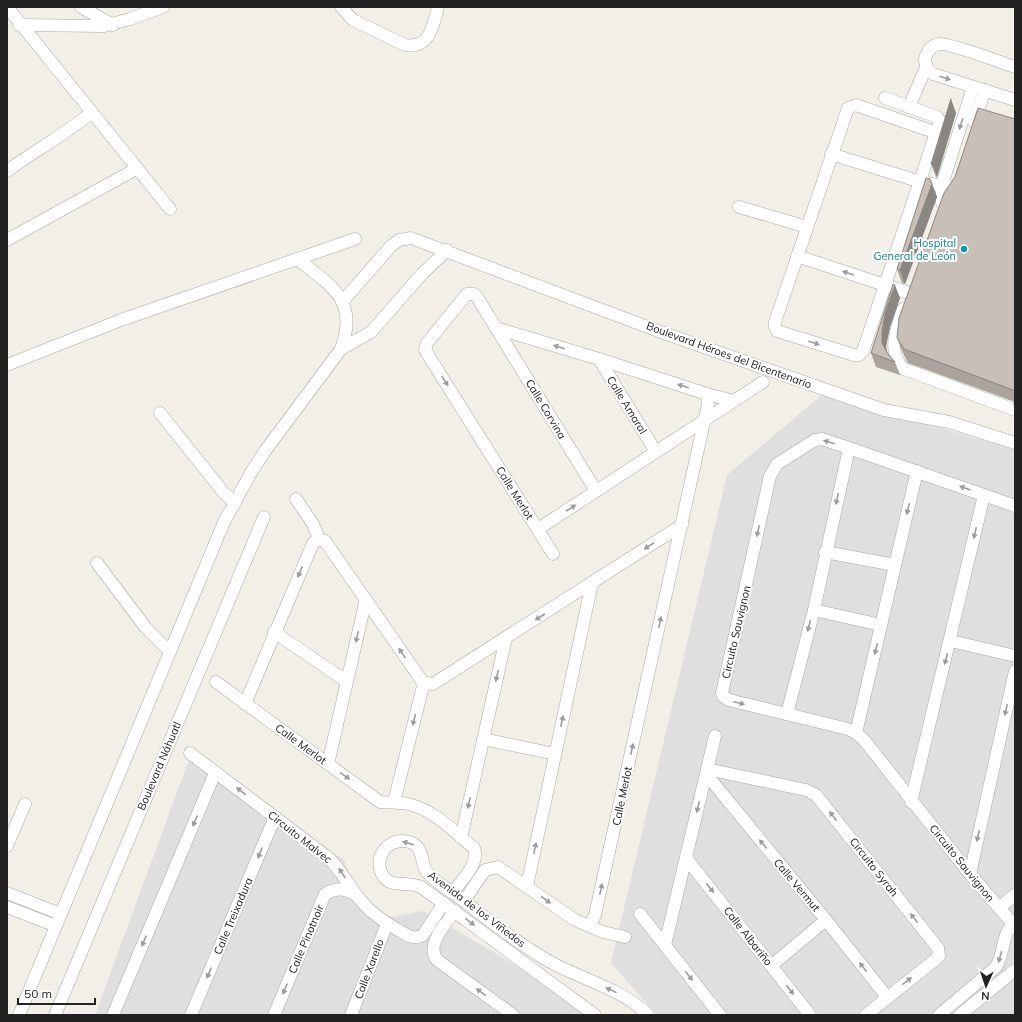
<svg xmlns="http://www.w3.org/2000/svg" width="1022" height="1022" font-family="Mulish,sans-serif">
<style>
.residential{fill:#e0dfdf}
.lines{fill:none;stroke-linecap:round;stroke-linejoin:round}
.minor-casing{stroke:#a9a9a9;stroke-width:13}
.minor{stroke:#fff;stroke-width:12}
.wall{fill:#aba49e}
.shaded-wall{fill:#8b8681}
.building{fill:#c7bfb8;stroke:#8b8681}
.oneway{fill:#9c9c9c}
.culture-dot{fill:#0f9aa8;stroke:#fff;stroke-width:1.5}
.labels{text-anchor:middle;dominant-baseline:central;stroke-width:4;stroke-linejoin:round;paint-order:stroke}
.culture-label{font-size:11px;fill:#0d838f;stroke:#fff;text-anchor:end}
.street-label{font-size:11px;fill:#222;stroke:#fff}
</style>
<rect width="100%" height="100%" fill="#f2efe9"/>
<g class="residential">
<path d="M824 393 1015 450V1015H657L611 963 727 475Z"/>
<path d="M191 754 344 860 363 909 393 917 423 911 601 1015H95Z"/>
</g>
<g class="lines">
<g class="minor-casing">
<g id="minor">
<path d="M7 7 170 209"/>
<path d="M81 7 113 25"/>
<path d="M341 7 353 20 405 45C430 49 433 26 438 7"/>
<path d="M19 25 104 26 130 19 163 7"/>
<path d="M1015 67C1000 62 953 44 940 44 931 45 925 53 925 61 926 67 928 71 933 74L1015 100"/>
<path d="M885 98 937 117 940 121 863 351 859 355H854L777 331 775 327V322L848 108 856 105 937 133"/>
<path d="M909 107 926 67"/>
<path d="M974 122 985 90"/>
<path d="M831 154 921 182 953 188"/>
<path d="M7 171C35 151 65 134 91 113"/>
<path d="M942 203V185L973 87"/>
<path d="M739 207 807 227"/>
<path d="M7 240 136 169"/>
<path d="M797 256 909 293"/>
<path d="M343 301 391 246 399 240 411 238 661 332 884 410 949 422 1015 443"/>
<path d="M903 309C897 329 886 352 904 369L1015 410"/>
<path d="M496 328 599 359 707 394 734 401"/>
<path d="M341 349 371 332 422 274 447 250"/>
<path d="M599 359 656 452"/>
<path d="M7 365 121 320 355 239"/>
<path d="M160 413 224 493 235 503"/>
<path d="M296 499 313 524 319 539"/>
<path d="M538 529 763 382"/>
<path d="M825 552 895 565"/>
<path d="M553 554 425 350 427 343 467 294H474L477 297 596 491"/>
<path d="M97 563 146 628 169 651"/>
<path d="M814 610 881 625"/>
<path d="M274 632 346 681"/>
<path d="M951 641 1015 656"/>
<path d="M216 682 380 802C389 803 399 802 408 804 435 810 454 832 474 848 480 864 461 881 452 893"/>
<path d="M245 704 313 543 319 539 325 541 422 681 426 683 433 684 682 525"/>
<path d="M787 714 814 610 849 448"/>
<path d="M856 733 917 471"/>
<path d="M483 739 555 754"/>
<path d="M190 753 326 856C342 869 349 888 363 903 373 915 386 923 400 931 408 936 414 940 423 935L444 903"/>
<path d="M328 764 366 599"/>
<path d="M707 769 806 790 816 795 938 948 939 956 936 959 866 1015"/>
<path d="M706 774 826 920 887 997"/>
<path d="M394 802 422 690 426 683"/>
<path d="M911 802 984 495"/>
<path d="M461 838 506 638"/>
<path d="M7 846 25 804"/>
<path d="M686 858 810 1015"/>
<path d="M970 874 1015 671"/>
<path d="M527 886 592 583"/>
<path d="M7 893 61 914"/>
<path d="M464 901 485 870 498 867 575 920 603 932 625 937"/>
<path d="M7 907 56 926"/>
<path d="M999 908 1015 895"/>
<path d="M455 911C446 924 425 944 437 960L513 1015"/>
<path d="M640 914 720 1015"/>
<path d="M1013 924 970 874 864 740 856 733 848 729 729 700 723 696 722 693 770 476 777 464 815 440 822 439 849 448 1015 506"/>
<path d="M590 926 595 915 708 404 707 394"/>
<path d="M665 945 715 736"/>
<path d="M771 966 826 920"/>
<path d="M19 1015 224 522 252 471 265 451 341 349C359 301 332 286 297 259"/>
<path d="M55 1015 264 517"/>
<path d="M113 1015 215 773"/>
<path d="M191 1015 275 817"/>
<path d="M274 1015 325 894C336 887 346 888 356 895"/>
<path d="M351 1015 387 924"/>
<path d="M595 1015 421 887C406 880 386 891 380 869 379 864 379 857 383 852 386 846 393 842 400 841 427 840 419 863 427 872 434 880 444 887 453 893 486 917 521 947 558 966 588 981 623 990 648 1015"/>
<path d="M939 1015 996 967C1005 952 1001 934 1015 922"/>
<path d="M960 1015 1015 970"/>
</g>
</g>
<use href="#minor" class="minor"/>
</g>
<g class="wall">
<path d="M956 113 937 177H936L931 164Z"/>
<path d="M1015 119V409L1013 403 1015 402 908 363 902 351 897 338Z"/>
<path d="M932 184 937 197 905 284 902 283 897 269Z"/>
<path d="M900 298 890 327 886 346 887 352 888 354 895 362 900 375 876 367 871 353Z"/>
</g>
<g class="shaded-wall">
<path d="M951 99 956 113 937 177 932 164Z"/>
<path d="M932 184 937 197 905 284 900 270Z"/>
<path d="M895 285 900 298 890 327 886 346 887 356 882 343V333L885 313Z"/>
</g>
<g class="building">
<path d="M951 99 932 164H931Z"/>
<path d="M978 108 1015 119V392L1013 390 904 349 897 338 899 318 944 193 955 177Z"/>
<path d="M926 178 930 179 932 184 900 270 897 269Z"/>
<path d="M893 284 895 285 885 313 882 333V343L888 354 895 362 871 353Z"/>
</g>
<defs><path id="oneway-solid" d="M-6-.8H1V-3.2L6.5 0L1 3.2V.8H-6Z"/></defs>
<g class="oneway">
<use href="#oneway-solid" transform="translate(945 78) rotate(17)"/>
<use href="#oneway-solid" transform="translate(961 124) rotate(108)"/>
<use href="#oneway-solid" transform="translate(848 273) rotate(-161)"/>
<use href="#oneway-solid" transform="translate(814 343) rotate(17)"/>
<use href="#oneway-solid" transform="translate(559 347) rotate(-163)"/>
<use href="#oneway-solid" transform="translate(445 381) rotate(58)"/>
<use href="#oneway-solid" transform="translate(683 386) rotate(-162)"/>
<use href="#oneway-solid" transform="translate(829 442) rotate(-164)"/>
<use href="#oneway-solid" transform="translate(965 488) rotate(-160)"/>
<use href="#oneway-solid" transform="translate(837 499) rotate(103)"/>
<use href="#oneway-solid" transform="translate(571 508) rotate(-33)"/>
<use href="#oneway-solid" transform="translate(908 509) rotate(103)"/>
<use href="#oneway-solid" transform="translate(758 531) rotate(103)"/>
<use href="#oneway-solid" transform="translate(975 533) rotate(103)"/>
<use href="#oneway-solid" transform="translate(649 546) rotate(147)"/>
<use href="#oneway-solid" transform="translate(300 572) rotate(113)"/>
<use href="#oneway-solid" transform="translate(540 617) rotate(147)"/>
<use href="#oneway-solid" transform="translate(660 622) rotate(-78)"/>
<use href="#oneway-solid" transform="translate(809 626) rotate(104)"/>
<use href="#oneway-solid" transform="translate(357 637) rotate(103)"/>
<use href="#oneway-solid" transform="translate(876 649) rotate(103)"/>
<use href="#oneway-solid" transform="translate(402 653) rotate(-124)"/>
<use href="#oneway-solid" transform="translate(946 659) rotate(104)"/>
<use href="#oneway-solid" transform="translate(497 676) rotate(103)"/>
<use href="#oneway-solid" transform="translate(739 703) rotate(14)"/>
<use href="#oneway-solid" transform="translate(1006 710) rotate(103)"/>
<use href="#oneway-solid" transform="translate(414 720) rotate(104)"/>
<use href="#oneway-solid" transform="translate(562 721) rotate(-78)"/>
<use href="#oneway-solid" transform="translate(632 749) rotate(-78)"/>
<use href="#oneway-solid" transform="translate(345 776) rotate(36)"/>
<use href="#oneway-solid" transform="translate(241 791) rotate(-143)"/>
<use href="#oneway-solid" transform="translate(469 803) rotate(103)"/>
<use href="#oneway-solid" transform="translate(698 807) rotate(103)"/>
<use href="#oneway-solid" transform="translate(833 816) rotate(-128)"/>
<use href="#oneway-solid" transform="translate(195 821) rotate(113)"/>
<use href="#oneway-solid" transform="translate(978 836) rotate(103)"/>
<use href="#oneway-solid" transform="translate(408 843) rotate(-164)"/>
<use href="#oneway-solid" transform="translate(763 844) rotate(-130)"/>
<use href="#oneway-solid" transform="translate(535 848) rotate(-78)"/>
<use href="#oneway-solid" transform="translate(260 853) rotate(113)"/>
<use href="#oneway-solid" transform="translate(342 873) rotate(-123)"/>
<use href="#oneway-solid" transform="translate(710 888) rotate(52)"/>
<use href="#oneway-solid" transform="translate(601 889) rotate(-78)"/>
<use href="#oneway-solid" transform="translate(546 900) rotate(36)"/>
<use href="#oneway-solid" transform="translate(914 918) rotate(-128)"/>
<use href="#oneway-solid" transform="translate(470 922) rotate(36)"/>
<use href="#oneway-solid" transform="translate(144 941) rotate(113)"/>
<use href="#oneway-solid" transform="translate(1000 957) rotate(106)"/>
<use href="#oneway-solid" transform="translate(863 967) rotate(-128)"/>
<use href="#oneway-solid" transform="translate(209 973) rotate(113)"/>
<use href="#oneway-solid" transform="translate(689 976) rotate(52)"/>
<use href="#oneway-solid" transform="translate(907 981) rotate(-38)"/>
<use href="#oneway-solid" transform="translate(285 989) rotate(113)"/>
<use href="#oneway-solid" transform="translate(611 990) rotate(-154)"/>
<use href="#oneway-solid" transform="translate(790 990) rotate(52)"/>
<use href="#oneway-solid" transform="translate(481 992) rotate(-144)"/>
</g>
<circle class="culture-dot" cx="964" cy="249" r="4"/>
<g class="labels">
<g class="culture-label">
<text x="956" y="243">Hospital<tspan x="956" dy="13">General de León</tspan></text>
</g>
<g class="street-label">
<text transform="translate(729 355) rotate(20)">Boulevard Héroes del Bicentenario</text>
<text transform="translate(627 405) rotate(58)">Calle Amaral</text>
<text transform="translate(546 409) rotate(59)">Calle Corvina</text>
<text transform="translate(515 493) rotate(58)">Calle Merlot</text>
<text transform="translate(736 632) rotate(-77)">Circuito Sauvignon</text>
<text transform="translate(301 744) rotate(36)">Calle Merlot</text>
<text transform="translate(159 766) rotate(-67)">Boulevard Náhuatl</text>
<text transform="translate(622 796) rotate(-78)">Calle Merlot</text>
<text transform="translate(300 837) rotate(38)">Circuito Malvec</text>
<text transform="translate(962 863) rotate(51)">Circuito Sauvignon</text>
<text transform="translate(874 867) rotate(52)">Circuito Syrah</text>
<text transform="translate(797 885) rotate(50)">Calle Vermut</text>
<text transform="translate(477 909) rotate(37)">Avenida de los Viñedos</text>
<text transform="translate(233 916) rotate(-67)">Calle Treixadura</text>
<text transform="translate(748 936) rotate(52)">Calle Albariño</text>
<text transform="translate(306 939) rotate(-67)">Calle Pinotnoir</text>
<text transform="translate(369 969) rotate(-69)">Calle Xarello</text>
</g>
</g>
<rect width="1022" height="1022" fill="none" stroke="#222222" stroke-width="16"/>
<g transform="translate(986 986) rotate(183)" stroke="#ffffff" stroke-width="3" paint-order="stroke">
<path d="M0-3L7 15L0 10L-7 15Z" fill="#222222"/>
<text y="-6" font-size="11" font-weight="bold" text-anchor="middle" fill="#222222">N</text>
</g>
<path d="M18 998v6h77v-6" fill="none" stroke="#222222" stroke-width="2"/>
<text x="24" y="998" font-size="12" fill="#222222" stroke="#ffffff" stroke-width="3" paint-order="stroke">50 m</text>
</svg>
